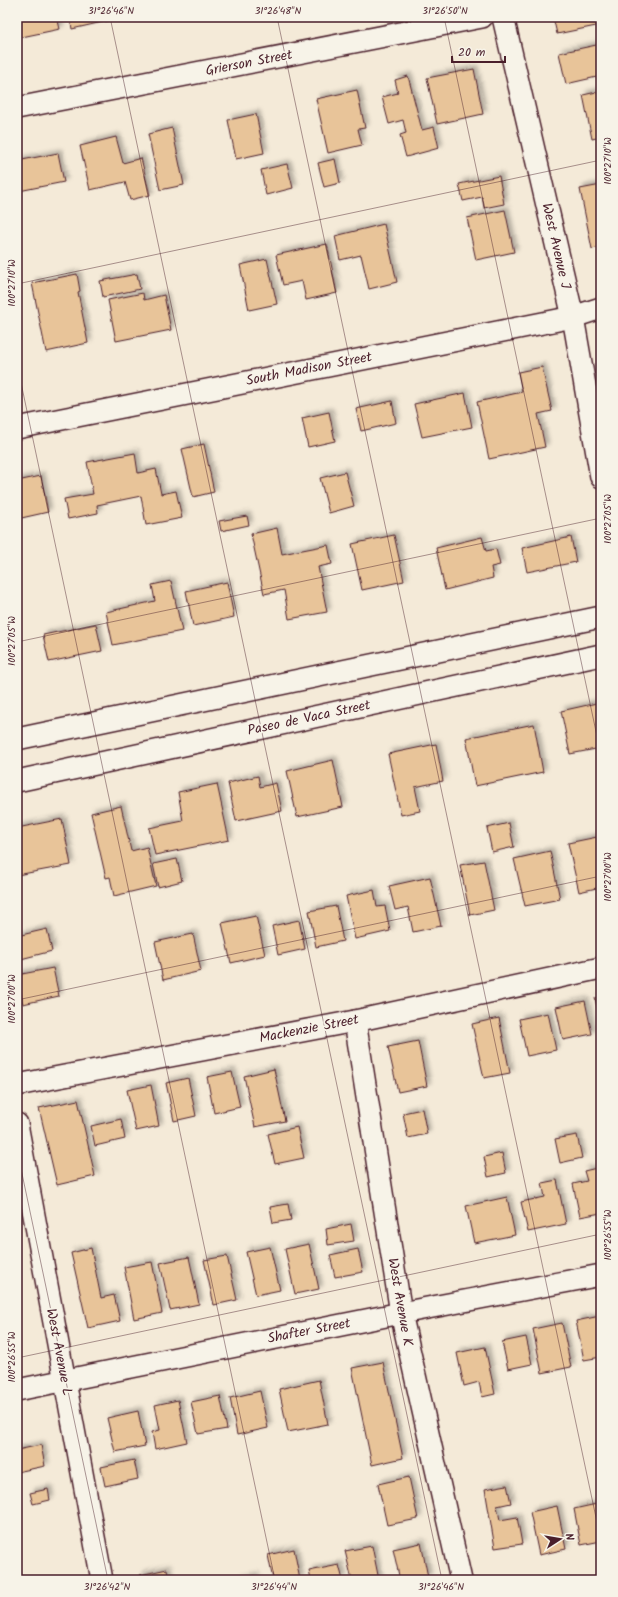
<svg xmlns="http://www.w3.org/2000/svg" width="618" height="1597" font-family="Kalam,sans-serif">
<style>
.building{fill:#e8c499;stroke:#4a1f2b;filter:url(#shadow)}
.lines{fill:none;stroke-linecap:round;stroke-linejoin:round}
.minor-casing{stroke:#4a1f2b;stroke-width:24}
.minor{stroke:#f7f3e8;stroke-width:21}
.ticks{fill:none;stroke:#4a1f2b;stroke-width:1;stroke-opacity:0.45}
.labels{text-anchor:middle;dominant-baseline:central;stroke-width:3.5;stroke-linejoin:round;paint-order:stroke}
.street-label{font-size:14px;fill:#4a1f2b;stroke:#f7f3e8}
.neatline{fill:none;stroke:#4a1f2b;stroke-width:1.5}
.ticks-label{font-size:10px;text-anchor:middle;fill:#4a1f2b}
</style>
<defs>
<filter id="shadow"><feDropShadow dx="3.5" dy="-3.5" stdDeviation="2" flood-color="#0004"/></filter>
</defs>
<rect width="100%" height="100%" fill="#f4ead8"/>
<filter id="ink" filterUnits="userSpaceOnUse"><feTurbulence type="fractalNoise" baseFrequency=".025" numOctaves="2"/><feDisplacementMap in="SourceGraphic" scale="8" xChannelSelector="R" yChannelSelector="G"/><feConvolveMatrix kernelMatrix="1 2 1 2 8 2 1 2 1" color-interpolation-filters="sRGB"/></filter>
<g filter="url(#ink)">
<g class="building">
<path d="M17 17H57L60 29 17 38Z"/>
<path d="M70 17H120V18L72 29Z"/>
<path d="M553 17H601V25L557 34Z"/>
<path d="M601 44V76L566 84 559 53Z"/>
<path d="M474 69 483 114 437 124 427 78Z"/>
<path d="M408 76 422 130 434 127 439 148 406 157 400 135 406 133 403 120 389 124 382 97 398 93 395 80Z"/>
<path d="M357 90 365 128 358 129 362 145 328 153 316 99Z"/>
<path d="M601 91V137L592 139 583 95Z"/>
<path d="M256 114 264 153 236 159 228 120Z"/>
<path d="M172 128 184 185 160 190 148 134Z"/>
<path d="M116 137 123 163 141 158 150 195 130 200 125 182 90 190 80 146Z"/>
<path d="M58 153 64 182 19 191 17 181V161Z"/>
<path d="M335 159 340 183 324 187 318 163Z"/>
<path d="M287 164 293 188 266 195 261 170Z"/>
<path d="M499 176 504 204 484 208 482 197 463 201 459 184Z"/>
<path d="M601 185V247L592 249 580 189Z"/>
<path d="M505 210 514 252 476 260 467 218Z"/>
<path d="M384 224 397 282 369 289 361 255 340 260 335 236Z"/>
<path d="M327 244 337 293 306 300 302 281 283 285 276 255Z"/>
<path d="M267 259 277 304 249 310 240 265Z"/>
<path d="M77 274 80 291 78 292 88 343 46 352 32 283Z"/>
<path d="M137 274 140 289 103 297 100 281Z"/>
<path d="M143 293 144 300 164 295 171 330 116 341 108 300Z"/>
<path d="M542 367 552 411 538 414 545 447 489 459 477 402 522 392 518 372Z"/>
<path d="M465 393 472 427 422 437 414 404Z"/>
<path d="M392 401 396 423 361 431 356 409Z"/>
<path d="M329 412 335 441 308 447 302 418Z"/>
<path d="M204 444 214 492 193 497 182 449Z"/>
<path d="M135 453 138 473 156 469 161 494 176 491 182 518 146 525 141 496 97 505 98 513 68 519 64 499 93 494 87 462Z"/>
<path d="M345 472 354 506 329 513 320 478Z"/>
<path d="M41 476 48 512 17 519V481Z"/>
<path d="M247 516 249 525 221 531 219 521Z"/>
<path d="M277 528 282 554 328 545 332 564 318 567 327 612 289 619 284 590 264 594 251 534Z"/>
<path d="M394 535 404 581 362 590 352 544Z"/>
<path d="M482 537 486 551 496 549 500 565 491 567 493 578 445 590 436 548Z"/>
<path d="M571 537 576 562 527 572 522 548Z"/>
<path d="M171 581 182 631 113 645 106 612 155 601 152 585Z"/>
<path d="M227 582 234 617 193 626 186 591Z"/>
<path d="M96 624 102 651 49 662 43 635Z"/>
<path d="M601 702V748L570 754 561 711Z"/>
<path d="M534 724 543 772 475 786 466 738Z"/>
<path d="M436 744 443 781 415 787 420 811 401 815 388 754Z"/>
<path d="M333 760 343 807 297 817 287 771Z"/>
<path d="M258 776 260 787 276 783 282 811 236 821 228 783Z"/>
<path d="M217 784 229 840 155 855 149 828 183 821 178 792Z"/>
<path d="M121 806 131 851 147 847 156 886 114 896 110 877 106 878 91 813Z"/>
<path d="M62 819 71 865 17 875V828Z"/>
<path d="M509 823 514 847 492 852 487 828Z"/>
<path d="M597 837 601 852V887L579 892 568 843Z"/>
<path d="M550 851 560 899 525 906 514 859Z"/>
<path d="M177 859 182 881 158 887 153 864Z"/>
<path d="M484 861 494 910 470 915 460 865Z"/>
<path d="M430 877 441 926 413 932 408 907 395 910 389 886Z"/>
<path d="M374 890 377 907 385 906 390 931 355 939 346 896Z"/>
<path d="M336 906 343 941 316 947 309 911Z"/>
<path d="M256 916 265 955 231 963 222 923Z"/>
<path d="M299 920 305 949 278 955 272 926Z"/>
<path d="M47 929 52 951 17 960V936Z"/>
<path d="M193 934 201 971 163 980 155 942Z"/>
<path d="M53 968 59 996 23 1004 17 975Z"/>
<path d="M601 997V1027L595 998Z"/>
<path d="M585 1001 592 1034 563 1040 556 1007Z"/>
<path d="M548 1013 556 1050 527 1056 519 1019Z"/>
<path d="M499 1018 510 1073 484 1078 472 1024Z"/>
<path d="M418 1041 427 1086 398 1092 388 1047Z"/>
<path d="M274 1069 285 1121 255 1127 244 1076Z"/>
<path d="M232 1072 240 1107 214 1113 207 1077Z"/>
<path d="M188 1078 196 1116 174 1121 166 1083Z"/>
<path d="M151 1085 159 1126 136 1131 127 1090Z"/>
<path d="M78 1100 95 1176 57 1185 39 1108Z"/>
<path d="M422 1109 427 1134 408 1138 403 1113Z"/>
<path d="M121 1119 125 1139 95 1146 91 1126Z"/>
<path d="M297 1127 304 1158 275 1164 268 1134Z"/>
<path d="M577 1135 582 1158 560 1163 555 1139Z"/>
<path d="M502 1153 506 1173 488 1177 484 1157Z"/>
<path d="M601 1167V1213L580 1217 573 1184 587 1181 584 1171Z"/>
<path d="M557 1180 566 1224 528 1232 521 1202 545 1197 542 1183Z"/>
<path d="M507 1197 515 1235 474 1243 466 1206Z"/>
<path d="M288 1204 291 1220 273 1223 270 1207Z"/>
<path d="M351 1224 354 1241 328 1245 326 1229Z"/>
<path d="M309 1244 319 1289 295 1294 285 1249Z"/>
<path d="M270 1247 280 1290 256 1295 246 1252Z"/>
<path d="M91 1248 101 1298 114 1295 120 1321 88 1328 71 1253Z"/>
<path d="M358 1249 363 1272 335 1277 330 1255Z"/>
<path d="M227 1256 237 1300 214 1305 204 1260Z"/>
<path d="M189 1257 199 1304 170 1310 160 1263Z"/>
<path d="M152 1262 162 1313 134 1319 124 1267Z"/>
<path d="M600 1316 601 1357 584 1360 576 1321Z"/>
<path d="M562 1323 571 1367 542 1373 533 1329Z"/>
<path d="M526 1337 532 1364 508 1369 502 1342Z"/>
<path d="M485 1347 495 1394 482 1397 479 1382 464 1386 457 1353Z"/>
<path d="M383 1362 403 1458 372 1465 352 1368Z"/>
<path d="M319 1380 328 1424 288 1432 279 1389Z"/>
<path d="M260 1391 268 1428 237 1435 230 1398Z"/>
<path d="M220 1396 227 1429 198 1434 191 1402Z"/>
<path d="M178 1400 187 1442 155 1449 152 1432 160 1430 155 1405Z"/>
<path d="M138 1411 145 1446 115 1452 107 1418Z"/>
<path d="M41 1445 45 1466 17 1472V1450Z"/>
<path d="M134 1460 138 1479 105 1486 101 1467Z"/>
<path d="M409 1477 418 1519 387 1525 378 1484Z"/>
<path d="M507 1485 511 1503 497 1506 500 1520 517 1517 522 1544 495 1548 485 1489Z"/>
<path d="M48 1489 50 1500 33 1504 30 1493Z"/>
<path d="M601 1503V1541L581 1545 574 1509Z"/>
<path d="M557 1506 566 1549 539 1555 530 1512Z"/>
<path d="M421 1543 428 1577 411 1580H400L393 1549Z"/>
<path d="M372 1546 379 1580H352L345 1551Z"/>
<path d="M294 1549 300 1580H273L268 1555Z"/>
<path d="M339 1565 343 1580H311L309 1571Z"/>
<path d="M167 1569 169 1580H141L140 1575Z"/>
<path d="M255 1576 256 1580H236Z"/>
</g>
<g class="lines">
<g class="minor-casing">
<g id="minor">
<path d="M503 17 573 317 601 477"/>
<path d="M17 108 482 17"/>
<path d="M17 428 573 317 601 308"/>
<path d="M17 739 601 617"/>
<path d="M17 781 601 655"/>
<path d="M355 1021 401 1313 461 1580"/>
<path d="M17 1085 355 1021 601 968"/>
<path d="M17 1124 102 1580"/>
<path d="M17 1390 401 1313 601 1275"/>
</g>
</g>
<use href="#minor" class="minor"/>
</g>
</g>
<path class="ticks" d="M110 17 442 1580M277 17 601 1541M444 17 601 755M17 284 601 160M17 364 275 1580M17 642 601 518M17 1000 601 876M17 1150 108 1580M17 1358 601 1234"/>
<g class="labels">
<g class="street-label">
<text transform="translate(249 63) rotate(-11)">Grierson Street</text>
<text transform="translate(556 246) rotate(77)">West Avenue J</text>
<text transform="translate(309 369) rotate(-11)">South Madison Street</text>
<text transform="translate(309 718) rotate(-12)">Paseo de Vaca Street</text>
<text transform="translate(309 1029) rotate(-11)">Mackenzie Street</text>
<text transform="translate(400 1302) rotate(80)">West Avenue K</text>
<text transform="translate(309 1331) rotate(-11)">Shafter Street</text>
<text transform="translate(59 1352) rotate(79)">West Avenue L</text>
</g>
</g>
<rect width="618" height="1597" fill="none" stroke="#f7f3e8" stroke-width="44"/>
<g transform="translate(560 1539) rotate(78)" stroke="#f7f3e8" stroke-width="3" paint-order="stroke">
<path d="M0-3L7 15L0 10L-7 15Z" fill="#4a1f2b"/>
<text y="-6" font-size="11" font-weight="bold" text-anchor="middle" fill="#4a1f2b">N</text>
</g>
<path d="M452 56v6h53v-6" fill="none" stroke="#4a1f2b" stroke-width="2"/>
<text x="458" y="56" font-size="12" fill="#4a1f2b" stroke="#f7f3e8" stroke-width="3" paint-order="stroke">20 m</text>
<rect x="22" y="22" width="574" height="1553" class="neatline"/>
<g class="ticks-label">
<text x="111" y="14">31°26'46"N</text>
<text x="278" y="14">31°26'48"N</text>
<text x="445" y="14">31°26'50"N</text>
<text transform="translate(607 161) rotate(-90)" y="4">100°27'10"W</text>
<text transform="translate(11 283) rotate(-90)" y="4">100°27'10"W</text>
<text transform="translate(607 519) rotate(-90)" y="4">100°27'05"W</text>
<text transform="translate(11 641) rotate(-90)" y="4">100°27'05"W</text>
<text transform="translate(607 877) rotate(-90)" y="4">100°27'00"W</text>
<text transform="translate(11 999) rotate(-90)" y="4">100°27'00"W</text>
<text transform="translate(607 1235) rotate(-90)" y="4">100°26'55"W</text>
<text transform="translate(11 1357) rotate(-90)" y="4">100°26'55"W</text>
<text x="107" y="1590">31°26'42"N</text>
<text x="274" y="1590">31°26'44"N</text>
<text x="441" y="1590">31°26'46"N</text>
</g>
</svg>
